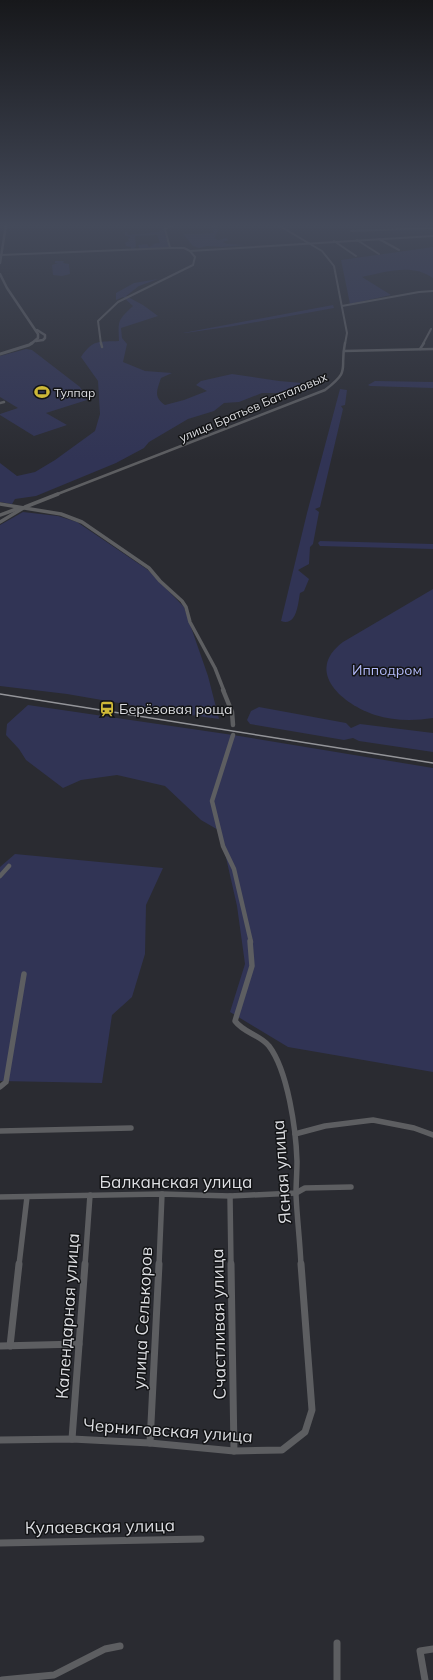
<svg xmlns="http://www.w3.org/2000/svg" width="433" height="1680" font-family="Mulish,sans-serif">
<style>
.green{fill:#313455}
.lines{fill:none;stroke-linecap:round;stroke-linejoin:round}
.minor-far5{stroke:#5d5e61;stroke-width:2}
.minor-far4{stroke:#5d5e61;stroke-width:2.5}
.minor-far3{stroke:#5d5e61;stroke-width:3.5}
.minor-far2{stroke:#5d5e61;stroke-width:4.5}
.minor-far1{stroke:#5d5e61;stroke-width:5.5}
.minor{stroke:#5d5e61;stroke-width:7}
.tertiary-far1{stroke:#5d5e61;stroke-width:2.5}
.tertiary{stroke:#5d5e61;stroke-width:3}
.rail{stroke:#94959a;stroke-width:1.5}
.labels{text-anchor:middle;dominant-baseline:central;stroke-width:3;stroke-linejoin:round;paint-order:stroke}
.far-poi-label{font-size:12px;fill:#dddee2;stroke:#131416;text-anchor:start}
.far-street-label{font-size:12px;fill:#dddee2;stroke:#131416}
.park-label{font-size:14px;fill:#b3baf9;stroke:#131416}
.poi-label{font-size:14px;fill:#dddee2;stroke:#131416;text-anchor:start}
.near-street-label{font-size:17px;fill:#dddee2;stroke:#131416}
</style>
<rect width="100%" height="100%" fill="#2a2b31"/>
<g class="green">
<path d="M210 225 218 227 219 230 214 238 218 240 226 238 229 240 222 242 228 244 245 245 222 247 207 246 199 248 193 246 183 234 214 233Z"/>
<path d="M161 228H164L169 247 140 249 138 245 147 244 149 247 154 245 151 244 160 243 157 235 135 236 136 247 133 248 137 249H131V247L126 246 125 243 129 241 128 238H131L125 235V232L139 231 127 232 128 235 159 232V230H161Z"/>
<path d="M433 247V278C412 263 385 272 362 277L391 295 350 304 341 260Z"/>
<path d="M55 261H64L63 263 69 264 70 274 62 276 53 275 52 265 58 263H55Z"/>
<path d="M158 279 139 286 126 296 143 305 158 316 121 328 122 338 127 344 123 362 145 371 172 373 161 378C157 390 153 397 165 405L184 400 207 391 196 385 201 381 232 374 279 381 302 383 316 381 317 385 310 387 307 391 293 393H262L239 402 224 403 214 411 188 419 149 442 144 448 116 463 36 496 15 499 12 504 0 502V463L17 476 35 472 55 460 95 431 100 414 98 381 81 357C93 339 99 342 119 341 118 320 118 320 133 306L123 297 116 300V293L134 283Z"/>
<path d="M333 305 334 308 234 326 185 333H183Z"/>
<path d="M26 349 32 350 80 387 87 400 46 413 67 425 34 436 0 415V414L18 408 0 397V356Z"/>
<path d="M375 381 433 382V388L370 386 368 385Z"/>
<path d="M340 389 347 390 345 405 341 406 343 409 320 507 315 509 319 512 313 544 310 547 309 564 298 570 309 579 304 591 300 593C298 603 297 627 281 621L307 513Z"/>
<path d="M23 512 58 516 77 522 148 570 184 607 208 676 219 719 177 713 67 694 0 686V525Z"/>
<path d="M320 541 433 544V549L320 546 318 543Z"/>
<path d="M433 589V718C414 721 394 721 375 715 344 705 303 672 343 642Z"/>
<path d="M28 705 233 735 433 768V1072L288 1047 230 1012 245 964 237 906 220 831 201 820 165 786 117 775 81 780 63 788 26 760 19 749 6 735 7 724Z"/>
<path d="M259 707 346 723 351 728 360 724 433 733V752L359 741 353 738 344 740 250 724 247 720 251 711Z"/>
<path d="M15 854 163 868 146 905 145 954 132 997 112 1015 102 1083 0 1081V867Z"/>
</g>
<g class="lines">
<g class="minor-far5">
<path d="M278 225 322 251 334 266 347 333 345 344"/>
<path d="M351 231 433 228"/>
<path d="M379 239 399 250"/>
<path d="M357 240 379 254"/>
<path d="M334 241 356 256"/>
<path d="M170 248 165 229 173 225"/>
<path d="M1 255 170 248H184L190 251 433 236"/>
<path d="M342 306 419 292 433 291"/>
<path d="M101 344 98 321 118 302 193 265 195 257 190 251"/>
<path d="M423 344 431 329"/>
</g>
<g class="minor-far4">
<path d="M101 343 102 347"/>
<path d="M420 349 424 343"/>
<path d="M344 351 433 349"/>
<path d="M0 403 4 402"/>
<path d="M55 495 325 390C352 369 339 371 345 343"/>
</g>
<g class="minor-far3">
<path d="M0 504 61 514 82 522 149 568 160 581 182 601 186 607 190 622 215 668 224 691"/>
<path d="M0 515 19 508"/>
<path d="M0 522 25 507 58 494"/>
</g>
<g class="minor-far2">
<path d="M223 690 232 712 233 725"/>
<path d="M233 735 212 801 223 846 234 869 251 942"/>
<path d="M0 876 9 866"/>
</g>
<g class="minor-far1">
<path d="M250 941 252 966 235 1021C244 1033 260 1035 269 1046 288 1071 296 1130 297 1161 297 1172 296 1183 296 1195 297 1218 300 1241 301 1265"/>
<path d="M0 1087 6 1082 24 974"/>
<path d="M0 1131 131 1128"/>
<path d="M295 1134 325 1126 373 1120 414 1128 433 1135"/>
<path d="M230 1196 231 1265"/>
<path d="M0 1197 162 1194 230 1196 296 1193 305 1188 351 1187"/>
<path d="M19 1265 27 1197"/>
<path d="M85 1265 90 1195"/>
<path d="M159 1265 162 1194"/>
</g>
<g class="minor">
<path d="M231 1264 234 1451"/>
<path d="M0 1346 79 1344"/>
<path d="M10 1346 19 1264"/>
<path d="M72 1439 85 1264"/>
<path d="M0 1440 72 1439 150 1443 234 1451 282 1450 305 1432 312 1410 301 1264"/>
<path d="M150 1443 159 1264"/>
<path d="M0 1543 201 1539"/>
<path d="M337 1643V1680"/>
<path d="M2 1680 54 1675 105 1649 120 1646"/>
<path d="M425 1680 420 1651 433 1649"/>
</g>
<g class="tertiary-far1">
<path d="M0 263 6 225"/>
<path d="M0 274 7 288 38 334V338L31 344"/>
<path d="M36 341 43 340 45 338V335L37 330"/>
</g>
<path class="tertiary" d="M0 354 29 345 32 343"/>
<path class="rail" d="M0 694 433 763"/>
</g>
<linearGradient id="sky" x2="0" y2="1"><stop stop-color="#17181b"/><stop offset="0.49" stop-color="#444a5a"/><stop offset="1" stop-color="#444a5a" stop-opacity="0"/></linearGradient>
<rect width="433" height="460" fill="url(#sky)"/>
<defs>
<g id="stadium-bare" transform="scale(1.2)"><path d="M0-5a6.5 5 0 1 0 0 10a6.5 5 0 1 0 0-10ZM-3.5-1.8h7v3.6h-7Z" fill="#ceb938" stroke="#131416" stroke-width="2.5" paint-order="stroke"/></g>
<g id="station-bare" transform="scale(1.2)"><path d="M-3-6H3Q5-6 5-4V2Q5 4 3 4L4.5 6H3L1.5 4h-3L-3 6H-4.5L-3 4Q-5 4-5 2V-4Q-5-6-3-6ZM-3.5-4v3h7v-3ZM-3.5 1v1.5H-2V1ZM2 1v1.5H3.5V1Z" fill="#ceb938" stroke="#131416" stroke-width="2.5" paint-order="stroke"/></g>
</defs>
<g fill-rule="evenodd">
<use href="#stadium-bare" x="42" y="392"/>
<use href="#station-bare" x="107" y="709"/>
</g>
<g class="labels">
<g class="far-poi-label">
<text x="54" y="392">Тулпар</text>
</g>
<g class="far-street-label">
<text transform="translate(253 407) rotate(-23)">улица Братьев Батталовых</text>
</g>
<g class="park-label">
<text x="387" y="670">Ипподром</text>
</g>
<g class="poi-label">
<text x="119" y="709">Берёзовая роща</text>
</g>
<g class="near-street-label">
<text transform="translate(281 1172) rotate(-94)">Ясная улица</text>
<text x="176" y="1181">Балканская улица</text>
<text transform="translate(67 1316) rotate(-86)">Календарная улица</text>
<text transform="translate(142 1318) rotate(-87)">улица Селькоров</text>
<text transform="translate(218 1324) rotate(-91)">Счастливая улица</text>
<text transform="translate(168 1430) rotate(4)">Черниговская улица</text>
<text transform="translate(100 1526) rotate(-1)">Кулаевская улица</text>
</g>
</g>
</svg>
